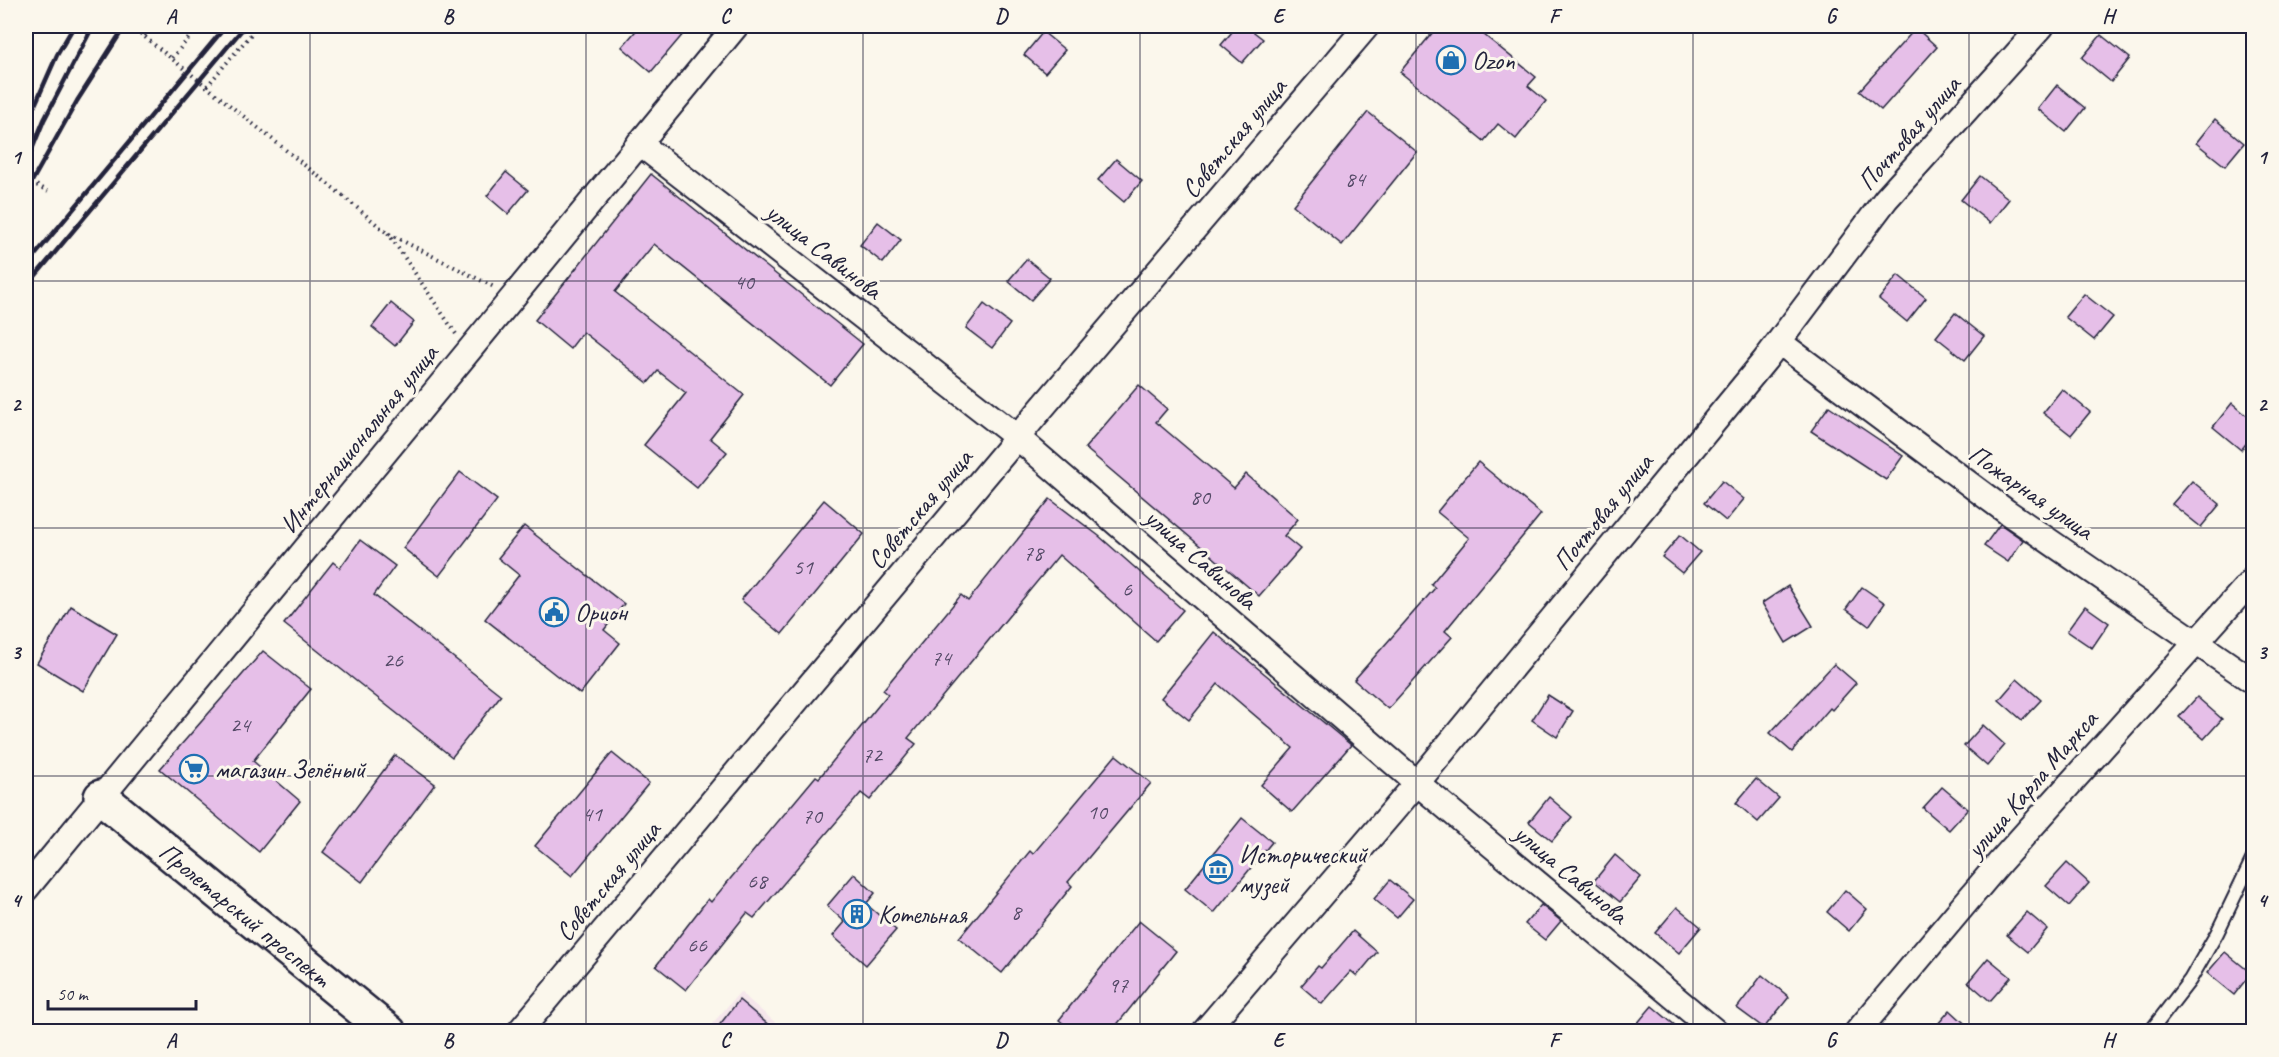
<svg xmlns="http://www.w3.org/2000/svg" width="2279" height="1057" font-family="Caveat,sans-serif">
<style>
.built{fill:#f5e6eb}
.building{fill:#e6bfe8;stroke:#22223b;stroke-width:1.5}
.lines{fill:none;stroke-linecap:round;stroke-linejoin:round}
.lane-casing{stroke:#22223b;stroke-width:16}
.street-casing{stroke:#22223b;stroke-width:28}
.secondary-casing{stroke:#22223b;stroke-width:38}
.path{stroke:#22223b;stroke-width:4;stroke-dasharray:1.5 4.5;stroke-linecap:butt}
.lane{stroke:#fbf7ec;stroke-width:12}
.street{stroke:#fbf7ec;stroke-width:24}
.secondary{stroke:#fbf7ec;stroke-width:33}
.rail{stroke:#22223b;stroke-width:4.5}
.path-bridge{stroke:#22223b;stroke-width:4;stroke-dasharray:1.5 4.5;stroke-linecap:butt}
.grid{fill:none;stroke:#22223b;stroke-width:1.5;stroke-opacity:0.55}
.labels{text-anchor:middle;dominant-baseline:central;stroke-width:6;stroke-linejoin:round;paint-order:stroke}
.number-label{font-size:22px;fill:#534966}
.poi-label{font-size:26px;fill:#22223b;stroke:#fbf7ec;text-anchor:start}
.street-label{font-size:26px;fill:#22223b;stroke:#fbf7ec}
.neatline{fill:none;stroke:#22223b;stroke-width:2}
.grid-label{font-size:20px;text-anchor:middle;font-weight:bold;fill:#22223b}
</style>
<rect width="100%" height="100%" fill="#fbf7ec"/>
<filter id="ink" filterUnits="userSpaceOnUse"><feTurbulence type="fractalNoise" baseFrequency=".0167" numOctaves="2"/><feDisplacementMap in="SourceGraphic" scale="12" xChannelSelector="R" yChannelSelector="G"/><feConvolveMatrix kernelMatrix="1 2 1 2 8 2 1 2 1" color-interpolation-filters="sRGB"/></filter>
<g filter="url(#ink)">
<path class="built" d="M740 992 785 1031 705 1032Z"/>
<g class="building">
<path d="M640 26H690L651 72 622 47Z"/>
<path d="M1237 26H1246L1263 39 1242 63 1221 45Z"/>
<path d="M1438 26H1473L1536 77 1528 86 1546 101 1516 139 1498 124 1484 141 1400 72Z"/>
<path d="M1916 28 1937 47 1881 110 1859 91Z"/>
<path d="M1043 32 1065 50 1045 73 1024 55Z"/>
<path d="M2101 35 2130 58 2111 82 2082 58Z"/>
<path d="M2057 85 2085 108 2066 132 2038 109Z"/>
<path d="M1368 112 1417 152 1342 245 1293 205Z"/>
<path d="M2215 119 2244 143 2225 166 2196 143Z"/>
<path d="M1116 159 1142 181 1124 202 1098 180Z"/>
<path d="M506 172 528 190 508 214 487 196Z"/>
<path d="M651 174 863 344 830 385 654 244 615 292 744 395 710 438 727 452 697 488 644 445 686 393 658 371 648 383 583 332 570 349 535 320Z"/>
<path d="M1980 176 2009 199 1990 223 1961 200Z"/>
<path d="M878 222 901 240 883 263 860 245Z"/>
<path d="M1027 259 1050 278 1031 300 1008 281Z"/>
<path d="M1898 275 1926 298 1907 322 1879 299Z"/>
<path d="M2084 294 2113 317 2094 340 2065 317Z"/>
<path d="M391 303 414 322 395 346 372 327Z"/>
<path d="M984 304 1010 324 992 348 966 328Z"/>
<path d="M1955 313 1984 336 1965 360 1936 337Z"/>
<path d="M1139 385 1167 409 1156 422 1234 488 1246 474 1298 519 1284 536 1300 549 1259 596 1085 448Z"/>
<path d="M2062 389 2090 412 2071 435 2043 413Z"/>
<path d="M2232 403 2253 421V435L2241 450 2213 427Z"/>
<path d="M1829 406 1903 456 1886 480 1811 431Z"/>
<path d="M1478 462 1541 514 1445 631 1452 637 1388 709 1354 680 1435 588 1431 584 1469 538 1437 512Z"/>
<path d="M460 472 497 500 439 576 403 548Z"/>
<path d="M1722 481 1744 499 1726 521 1704 503Z"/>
<path d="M2192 481 2220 504 2201 527 2172 504Z"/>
<path d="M1050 499 1099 536 1183 610 1156 641 1059 555 908 738 916 744 870 800 861 793 754 918 747 913 686 990 656 966 708 899 711 902 816 776 819 778 888 694 883 690 961 595 968 601Z"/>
<path d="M824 500 864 534 782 634 741 600Z"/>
<path d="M2000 524 2023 540 2008 562 1984 546Z"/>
<path d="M524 526 624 604 604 630 620 643 580 694 485 619 519 575 498 558Z"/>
<path d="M1680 535 1700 552 1682 573 1662 557Z"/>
<path d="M360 540 395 566 374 595 501 695 452 757 284 624 333 562 340 568Z"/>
<path d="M1788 586 1813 626 1786 643 1762 603Z"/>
<path d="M1862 587 1885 603 1869 626 1846 609Z"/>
<path d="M71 606 117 634 83 691 37 663Z"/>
<path d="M2085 606 2109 623 2092 648 2067 631Z"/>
<path d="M1214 632 1351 745 1292 812 1261 785 1293 748 1218 684 1189 720 1161 698Z"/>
<path d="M263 651 311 689 253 761 300 801 259 852 160 769Z"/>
<path d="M1834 664 1856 683 1832 710 1830 708 1792 752 1770 733Z"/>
<path d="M2017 679 2041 700 2022 720 1999 700Z"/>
<path d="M1548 695 1573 711 1557 737 1532 720Z"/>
<path d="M2197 697 2222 719 2204 739 2179 717Z"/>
<path d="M1983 725 2005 745 1987 766 1964 746Z"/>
<path d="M612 753 649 783 572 876 535 846Z"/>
<path d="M395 755 435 784 362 882 323 852Z"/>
<path d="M1116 755 1151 783 1068 882 1072 886 1002 973 959 938 1030 851 1033 854Z"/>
<path d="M1756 779 1779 798 1758 822 1736 803Z"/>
<path d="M1942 787 1968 809 1949 830 1923 808Z"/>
<path d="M1549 797 1572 817 1552 841 1529 822Z"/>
<path d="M1242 818 1272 842 1214 913 1185 889Z"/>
<path d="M1615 855 1641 877 1620 902 1594 881Z"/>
<path d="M2067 863 2089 883 2069 906 2046 886Z"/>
<path d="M854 874 875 893 866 904 896 930 866 965 833 936 845 922 827 906Z"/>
<path d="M1390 880 1413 899 1397 918 1374 899Z"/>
<path d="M1845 890 1867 909 1849 931 1827 912Z"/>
<path d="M1541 905 1561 921 1545 940 1525 924Z"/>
<path d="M1677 907 1701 927 1679 953 1655 933Z"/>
<path d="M2027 912 2047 929 2028 952 2007 935Z"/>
<path d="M1139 921 1176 951 1111 1032H1074L1059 1020Z"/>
<path d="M1353 931 1377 952 1357 976 1351 971 1322 1004 1301 986 1318 966 1321 968Z"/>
<path d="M2225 952 2251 973 2234 995 2207 973Z"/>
<path d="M1988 958 2011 977 1990 1001 1968 982Z"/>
<path d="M1762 975 1789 997 1764 1028 1737 1008Z"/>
<path d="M739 1000 777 1032H714Z"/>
<path d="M1652 1006 1683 1032H1630Z"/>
<path d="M1950 1010 1974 1032H1931Z"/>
</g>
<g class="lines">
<g class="lane-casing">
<path id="lane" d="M2150 1032 2190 980 2217 933 2254 856"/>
</g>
<g class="street-casing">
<g id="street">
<path d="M639 143 1017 437 1417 783 1716 1032"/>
<path d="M1779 342 2007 512 2254 682"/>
<path d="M26 889 736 26"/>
<path d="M519 1032 1041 409 1367 26"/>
<path d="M1204 1032 1417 783 1765 360 1886 199 2042 26"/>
<path d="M1857 1032 2000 862 2254 578"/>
</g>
</g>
<g class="secondary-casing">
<g id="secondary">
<path id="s1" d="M101 797 389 1032"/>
</g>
</g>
<g class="path">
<path d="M145 36 154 26"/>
<path d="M172 58 199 26"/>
<path d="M207 86 252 33"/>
<path d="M26 180 48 191"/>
<path d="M343 196 387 233 496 288"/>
<path d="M388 233 456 334"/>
</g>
<use href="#lane" class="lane"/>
<use href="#street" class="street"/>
<use href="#secondary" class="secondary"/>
<g class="rail">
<path d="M26 125 57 55 74 26"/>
<path d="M26 164 44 120 93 26"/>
<path d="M26 192 77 101 125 26"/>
<path d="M26 266 226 26"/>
<path d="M26 287 245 26"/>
</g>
<path class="path-bridge" d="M131 26 343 196"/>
</g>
</g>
<path class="grid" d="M310 26V1032M586 26V1032M863 26V1032M1140 26V1032M1416 26V1032M1693 26V1032M1969 26V1032M26 281H2254M26 528H2254M26 776H2254"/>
<defs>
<g id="shop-ring" transform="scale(1.5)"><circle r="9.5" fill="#fbf7ec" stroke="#1f6fb2" stroke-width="1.5"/><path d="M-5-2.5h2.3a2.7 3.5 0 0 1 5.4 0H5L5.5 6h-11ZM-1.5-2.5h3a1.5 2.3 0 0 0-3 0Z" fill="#1f6fb2"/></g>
<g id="civic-ring" transform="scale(1.5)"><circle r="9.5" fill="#fbf7ec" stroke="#1f6fb2" stroke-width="1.5"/><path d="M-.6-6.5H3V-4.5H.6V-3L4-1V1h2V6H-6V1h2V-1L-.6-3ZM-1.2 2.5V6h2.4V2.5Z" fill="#1f6fb2"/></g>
<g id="supermarket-ring" transform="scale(1.5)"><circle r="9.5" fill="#fbf7ec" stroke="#1f6fb2" stroke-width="1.5"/><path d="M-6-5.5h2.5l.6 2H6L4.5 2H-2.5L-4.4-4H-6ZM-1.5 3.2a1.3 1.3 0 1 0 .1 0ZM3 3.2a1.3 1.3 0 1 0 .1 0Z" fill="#1f6fb2"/></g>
<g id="museum-ring" transform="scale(1.5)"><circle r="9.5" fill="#fbf7ec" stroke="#1f6fb2" stroke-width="1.5"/><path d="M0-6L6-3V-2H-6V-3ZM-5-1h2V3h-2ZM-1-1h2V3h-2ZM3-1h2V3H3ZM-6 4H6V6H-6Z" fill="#1f6fb2"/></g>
<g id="building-ring" transform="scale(1.5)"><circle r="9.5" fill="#fbf7ec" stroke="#1f6fb2" stroke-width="1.5"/><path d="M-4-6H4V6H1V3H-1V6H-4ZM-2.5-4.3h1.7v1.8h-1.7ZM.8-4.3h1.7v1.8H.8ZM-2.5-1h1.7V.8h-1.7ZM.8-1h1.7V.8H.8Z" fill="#1f6fb2"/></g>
</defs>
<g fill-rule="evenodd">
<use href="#shop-ring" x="1451" y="60"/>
<use href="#civic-ring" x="554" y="612"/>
<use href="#supermarket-ring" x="194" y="769"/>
<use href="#museum-ring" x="1218" y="869"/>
<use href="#building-ring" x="857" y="914"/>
</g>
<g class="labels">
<g class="number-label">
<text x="1355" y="179">84</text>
<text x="744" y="282">40</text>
<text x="1200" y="497">80</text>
<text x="1033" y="553">78</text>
<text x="803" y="567">51</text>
<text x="1127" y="589">6</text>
<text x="941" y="658">74</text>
<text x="393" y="660">26</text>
<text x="240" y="725">24</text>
<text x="872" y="755">72</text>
<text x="1097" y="812">10</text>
<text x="592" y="814">41</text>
<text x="812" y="816">70</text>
<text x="757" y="881">68</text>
<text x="1016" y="912">8</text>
<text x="697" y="945">66</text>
<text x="1118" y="985">97</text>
</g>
<g class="poi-label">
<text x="1472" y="60">Ozon</text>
<text x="575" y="612">Орион</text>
<text x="215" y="769">магазин Зелёный</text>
<text x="1239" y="854">Исторический<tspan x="1239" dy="30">музей</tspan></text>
<text x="878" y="914">Котельная</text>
</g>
<g class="street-label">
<text transform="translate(1909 133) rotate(-49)">Почтовая улица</text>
<text transform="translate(1234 138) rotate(-50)">Советская улица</text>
<text transform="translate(824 251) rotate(38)">улица Савинова</text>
<text transform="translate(359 439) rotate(-51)">Интернациональная улица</text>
<text transform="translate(2031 492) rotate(35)">Пожарная улица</text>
<text transform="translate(920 509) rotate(-50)">Советская улица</text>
<text transform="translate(1603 512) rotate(-51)">Почтовая улица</text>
<text transform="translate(1201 559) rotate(41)">улица Савинова</text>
<text transform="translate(2032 784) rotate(-49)">улица Карла Маркса</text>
<text transform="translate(1571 874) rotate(40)">улица Савинова</text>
<text transform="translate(608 881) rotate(-50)">Советская улица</text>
<text stroke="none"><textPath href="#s1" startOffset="186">Пролетарский проспект</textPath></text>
</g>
</g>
<rect width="2279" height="1057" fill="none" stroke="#fbf7ec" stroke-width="66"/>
<path d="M48 1000v9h148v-9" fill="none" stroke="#22223b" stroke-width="3"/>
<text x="57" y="1000" font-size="18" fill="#22223b" stroke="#fbf7ec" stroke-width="4.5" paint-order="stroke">50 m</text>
<rect x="33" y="33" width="2213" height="991" class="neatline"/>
<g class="grid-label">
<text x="171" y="23">A</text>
<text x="448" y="23">B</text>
<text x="725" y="23">C</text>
<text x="1001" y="23">D</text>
<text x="1278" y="23">E</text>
<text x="1554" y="23">F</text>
<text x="1831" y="23">G</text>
<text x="2108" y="23">H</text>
<text x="16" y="164">1</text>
<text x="2262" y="164">1</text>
<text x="16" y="411">2</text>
<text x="2262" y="411">2</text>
<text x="16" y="659">3</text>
<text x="2262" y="659">3</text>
<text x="16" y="907">4</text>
<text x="2262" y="907">4</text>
<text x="171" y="1047">A</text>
<text x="448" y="1047">B</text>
<text x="725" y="1047">C</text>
<text x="1001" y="1047">D</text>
<text x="1278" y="1047">E</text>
<text x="1554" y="1047">F</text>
<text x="1831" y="1047">G</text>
<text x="2108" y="1047">H</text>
</g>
</svg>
